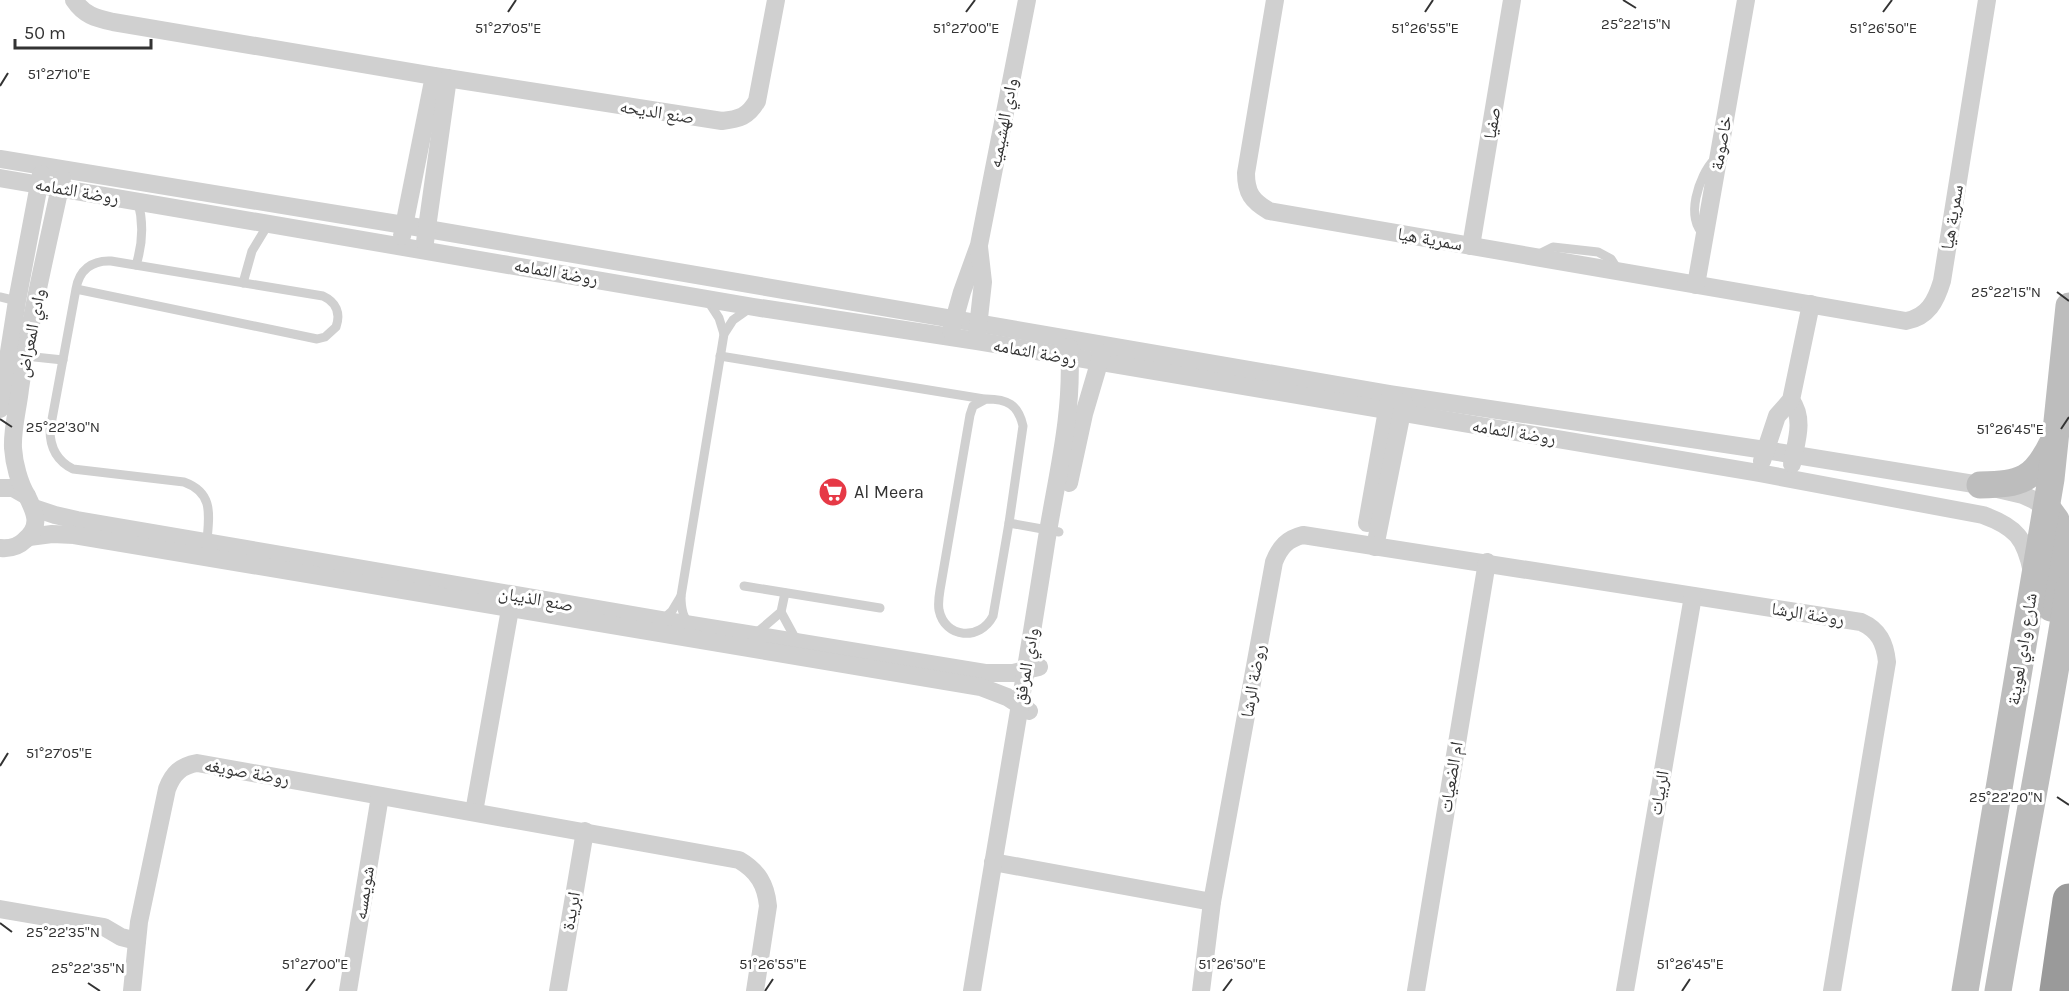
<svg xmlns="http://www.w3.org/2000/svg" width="2069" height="991" font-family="Karla,'Noto Naskh Arabic',sans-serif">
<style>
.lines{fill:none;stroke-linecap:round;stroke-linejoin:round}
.lane{stroke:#d0d0d0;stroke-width:9}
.street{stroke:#d0d0d0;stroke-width:18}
.secondary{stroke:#bdbdbd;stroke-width:27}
.highway{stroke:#9a9a9a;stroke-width:33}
.ticks{fill:none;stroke:#333;stroke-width:2}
.labels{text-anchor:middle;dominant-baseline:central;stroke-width:6;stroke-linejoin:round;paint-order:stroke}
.street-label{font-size:18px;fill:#333;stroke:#fff}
.poi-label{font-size:18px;fill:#333;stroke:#fff;text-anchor:start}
.ticks-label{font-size:15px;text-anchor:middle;fill:#333;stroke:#fff;stroke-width:6;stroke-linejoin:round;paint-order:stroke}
</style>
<rect width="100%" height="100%" fill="#fff"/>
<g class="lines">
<g class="lane">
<path d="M1705 235C1684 220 1699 175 1714 160"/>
<path d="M1537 255 1553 247 1598 252 1611 259 1618 270"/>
<path d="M136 265C143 243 144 224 138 202"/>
<path d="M243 283 252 251 269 223"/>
<path d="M76 289 317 339 325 337 336 327C341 313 336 302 323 296L111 261C92 260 79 270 76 289L50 430C50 448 57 461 73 469L184 482C214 493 209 515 207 541"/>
<path d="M0 297 17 301"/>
<path d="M708 301 719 318 724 334"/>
<path d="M25 356 63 360"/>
<path d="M720 356 984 399"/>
<path d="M986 399C1007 399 1018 404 1023 426L1009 523 993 616C980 641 945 639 939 610 938 604 939 596 940 590L970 415 973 406Z"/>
<path d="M1009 523 1059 532"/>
<path d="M744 586 880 608"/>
<path d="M781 612 794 636 800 640"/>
<path d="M662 620 672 611 681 596"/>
<path d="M690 624C682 618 681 606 681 596L724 334 733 320 750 308"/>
<path d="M753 634 760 630 781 612 785 593"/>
</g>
<g class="street">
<path d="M74 0C84 15 95 18 113 22L434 76 722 121C739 119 748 117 757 101L776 0"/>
<path d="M1275 0 1246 173C1246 193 1252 201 1269 211L1906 321C1928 317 1936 301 1942 281L1987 0"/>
<path d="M0 159 404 225 1390 394 1765 450 1980 485 2023 495 2034 500 2047 509"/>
<path d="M0 178 754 307 977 341 1759 473 1983 515C2016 527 2025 538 2032 572"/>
<path d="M402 236 434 76"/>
<path d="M425 242 448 78"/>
<path d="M1471 246 1512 0"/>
<path d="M1696 285 1746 0"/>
<path d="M951 331 962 292 979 245 1027 0"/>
<path d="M977 336 983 282 979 247"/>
<path d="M1791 400C1805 419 1796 442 1792 464"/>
<path d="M0 409 17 301 41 174"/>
<path d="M1762 461 1777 416 1791 400 1811 304"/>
<path d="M1069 483 1084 414 1102 353"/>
<path d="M0 488H13L27 496"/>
<path d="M34 508 55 515 77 520 662 620 985 673H1013L1039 667"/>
<path d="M1367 523 1389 399"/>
<path d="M29 537 52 534 74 535 981 687 1007 697 1029 711"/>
<path d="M1375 547 1404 402"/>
<path d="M0 548C10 549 18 547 25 540 42 526 35 512 27 496 19 483 14 463 13 448 12 429 18 408 20 389 30 318 47 248 62 178"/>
<path d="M474 812 512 598"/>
<path d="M993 862 1212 902"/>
<path d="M0 909 104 927 121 937 137 941"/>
<path d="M132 991 139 922 167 789C173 773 181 766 197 763L739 860C758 871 766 885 768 906L755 991"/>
<path d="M348 991 380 796"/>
<path d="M558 991 585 831"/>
<path d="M972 991C996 844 1022 698 1045 550 1055 483 1074 416 1069 347"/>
<path d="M1201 991 1212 902 1274 562C1280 547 1287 539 1303 535L1861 622C1879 630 1885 643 1887 662L1832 991"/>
<path d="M1416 991 1487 562"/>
<path d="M1625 991 1693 596"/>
</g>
<g class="secondary">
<path d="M1980 485C2021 484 2034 481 2053 442"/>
<path d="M2048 509 2056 520 2060 542 2051 608"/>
<path d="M1965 991 2051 479 2069 306"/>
<path d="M1998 991C2021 856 2048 722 2069 587"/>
</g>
<path class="highway" d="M2056 991 2069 900"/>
</g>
<path class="ticks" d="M1623 0 1636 8M508 12 516 0M966 12 975 0M1425 12 1433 0M1883 12 1892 0M0 86 8 73M2057 292 2069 301M0 419 12 427M2061 429 2069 417M0 766 8 753M2057 797 2069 805M0 923 12 932M88 983 100 991M306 991 315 979M765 991 773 979M1223 991 1232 979M1682 991 1690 979"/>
<defs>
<g id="supermarket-disc" transform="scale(1.5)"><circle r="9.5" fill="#e63946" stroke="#fff"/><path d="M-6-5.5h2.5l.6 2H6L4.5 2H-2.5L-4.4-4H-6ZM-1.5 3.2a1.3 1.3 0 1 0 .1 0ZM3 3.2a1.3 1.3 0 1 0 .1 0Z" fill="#fff"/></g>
</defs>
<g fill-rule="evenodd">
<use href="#supermarket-disc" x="833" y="492"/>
</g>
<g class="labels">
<g class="street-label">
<text transform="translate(657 112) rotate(9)">صنع الديحه</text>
<text transform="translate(1003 123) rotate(-79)">وادي الهشيميه</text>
<text transform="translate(1492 123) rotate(-81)">صفيا</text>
<text transform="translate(1721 143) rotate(-80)">خاصومة</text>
<text transform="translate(77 191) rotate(10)">روضة الثمامه</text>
<text transform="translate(1952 217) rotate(-81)">سمرية هيا</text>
<text transform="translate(1430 239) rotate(10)">سمرية هيا</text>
<text transform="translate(556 272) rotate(10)">روضة الثمامه</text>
<text transform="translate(31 333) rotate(-79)">وادي المعراض</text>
<text transform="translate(1035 352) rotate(10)">روضة الثمامه</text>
<text transform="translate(1514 432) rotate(9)">روضة الثمامه</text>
<text transform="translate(536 599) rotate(10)">صنع الذيبان</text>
<text transform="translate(1808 614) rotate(9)">روضة الرشا</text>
<text transform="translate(2022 649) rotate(-81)">شارع وادي لعوينة</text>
<text transform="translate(1026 666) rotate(-80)">وادي المرفق</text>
<text transform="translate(1253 681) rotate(-80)">روضة الرشا</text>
<text transform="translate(247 772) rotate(10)">روضة صويغه</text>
<text transform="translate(1451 777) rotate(-81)">ام الضعيات</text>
<text transform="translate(1659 793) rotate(-80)">الربيات</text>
<text transform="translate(364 893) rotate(-81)">شويمسه</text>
<text transform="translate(571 911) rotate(-80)">ابريدة</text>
</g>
<g class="poi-label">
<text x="854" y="492">Al Meera</text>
</g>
</g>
<g class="ticks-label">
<text x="1636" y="29">25°22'15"N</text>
<text x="508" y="33">51°27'05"E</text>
<text x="966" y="33">51°27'00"E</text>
<text x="1425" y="33">51°26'55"E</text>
<text x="1883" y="33">51°26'50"E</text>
<text x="59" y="79">51°27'10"E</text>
<text x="2006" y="297">25°22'15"N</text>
<text x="63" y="432">25°22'30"N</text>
<text x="2010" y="434">51°26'45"E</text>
<text x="59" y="758">51°27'05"E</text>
<text x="2006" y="802">25°22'20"N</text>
<text x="63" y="937">25°22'35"N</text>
<text x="315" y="969">51°27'00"E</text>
<text x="773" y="969">51°26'55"E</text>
<text x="1232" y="969">51°26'50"E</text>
<text x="1690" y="969">51°26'45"E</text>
<text x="88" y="973">25°22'35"N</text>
</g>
<path d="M15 39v9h136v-9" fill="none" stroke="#333333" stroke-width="3"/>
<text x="24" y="39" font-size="18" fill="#333333" stroke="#ffffff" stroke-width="4.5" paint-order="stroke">50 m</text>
</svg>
